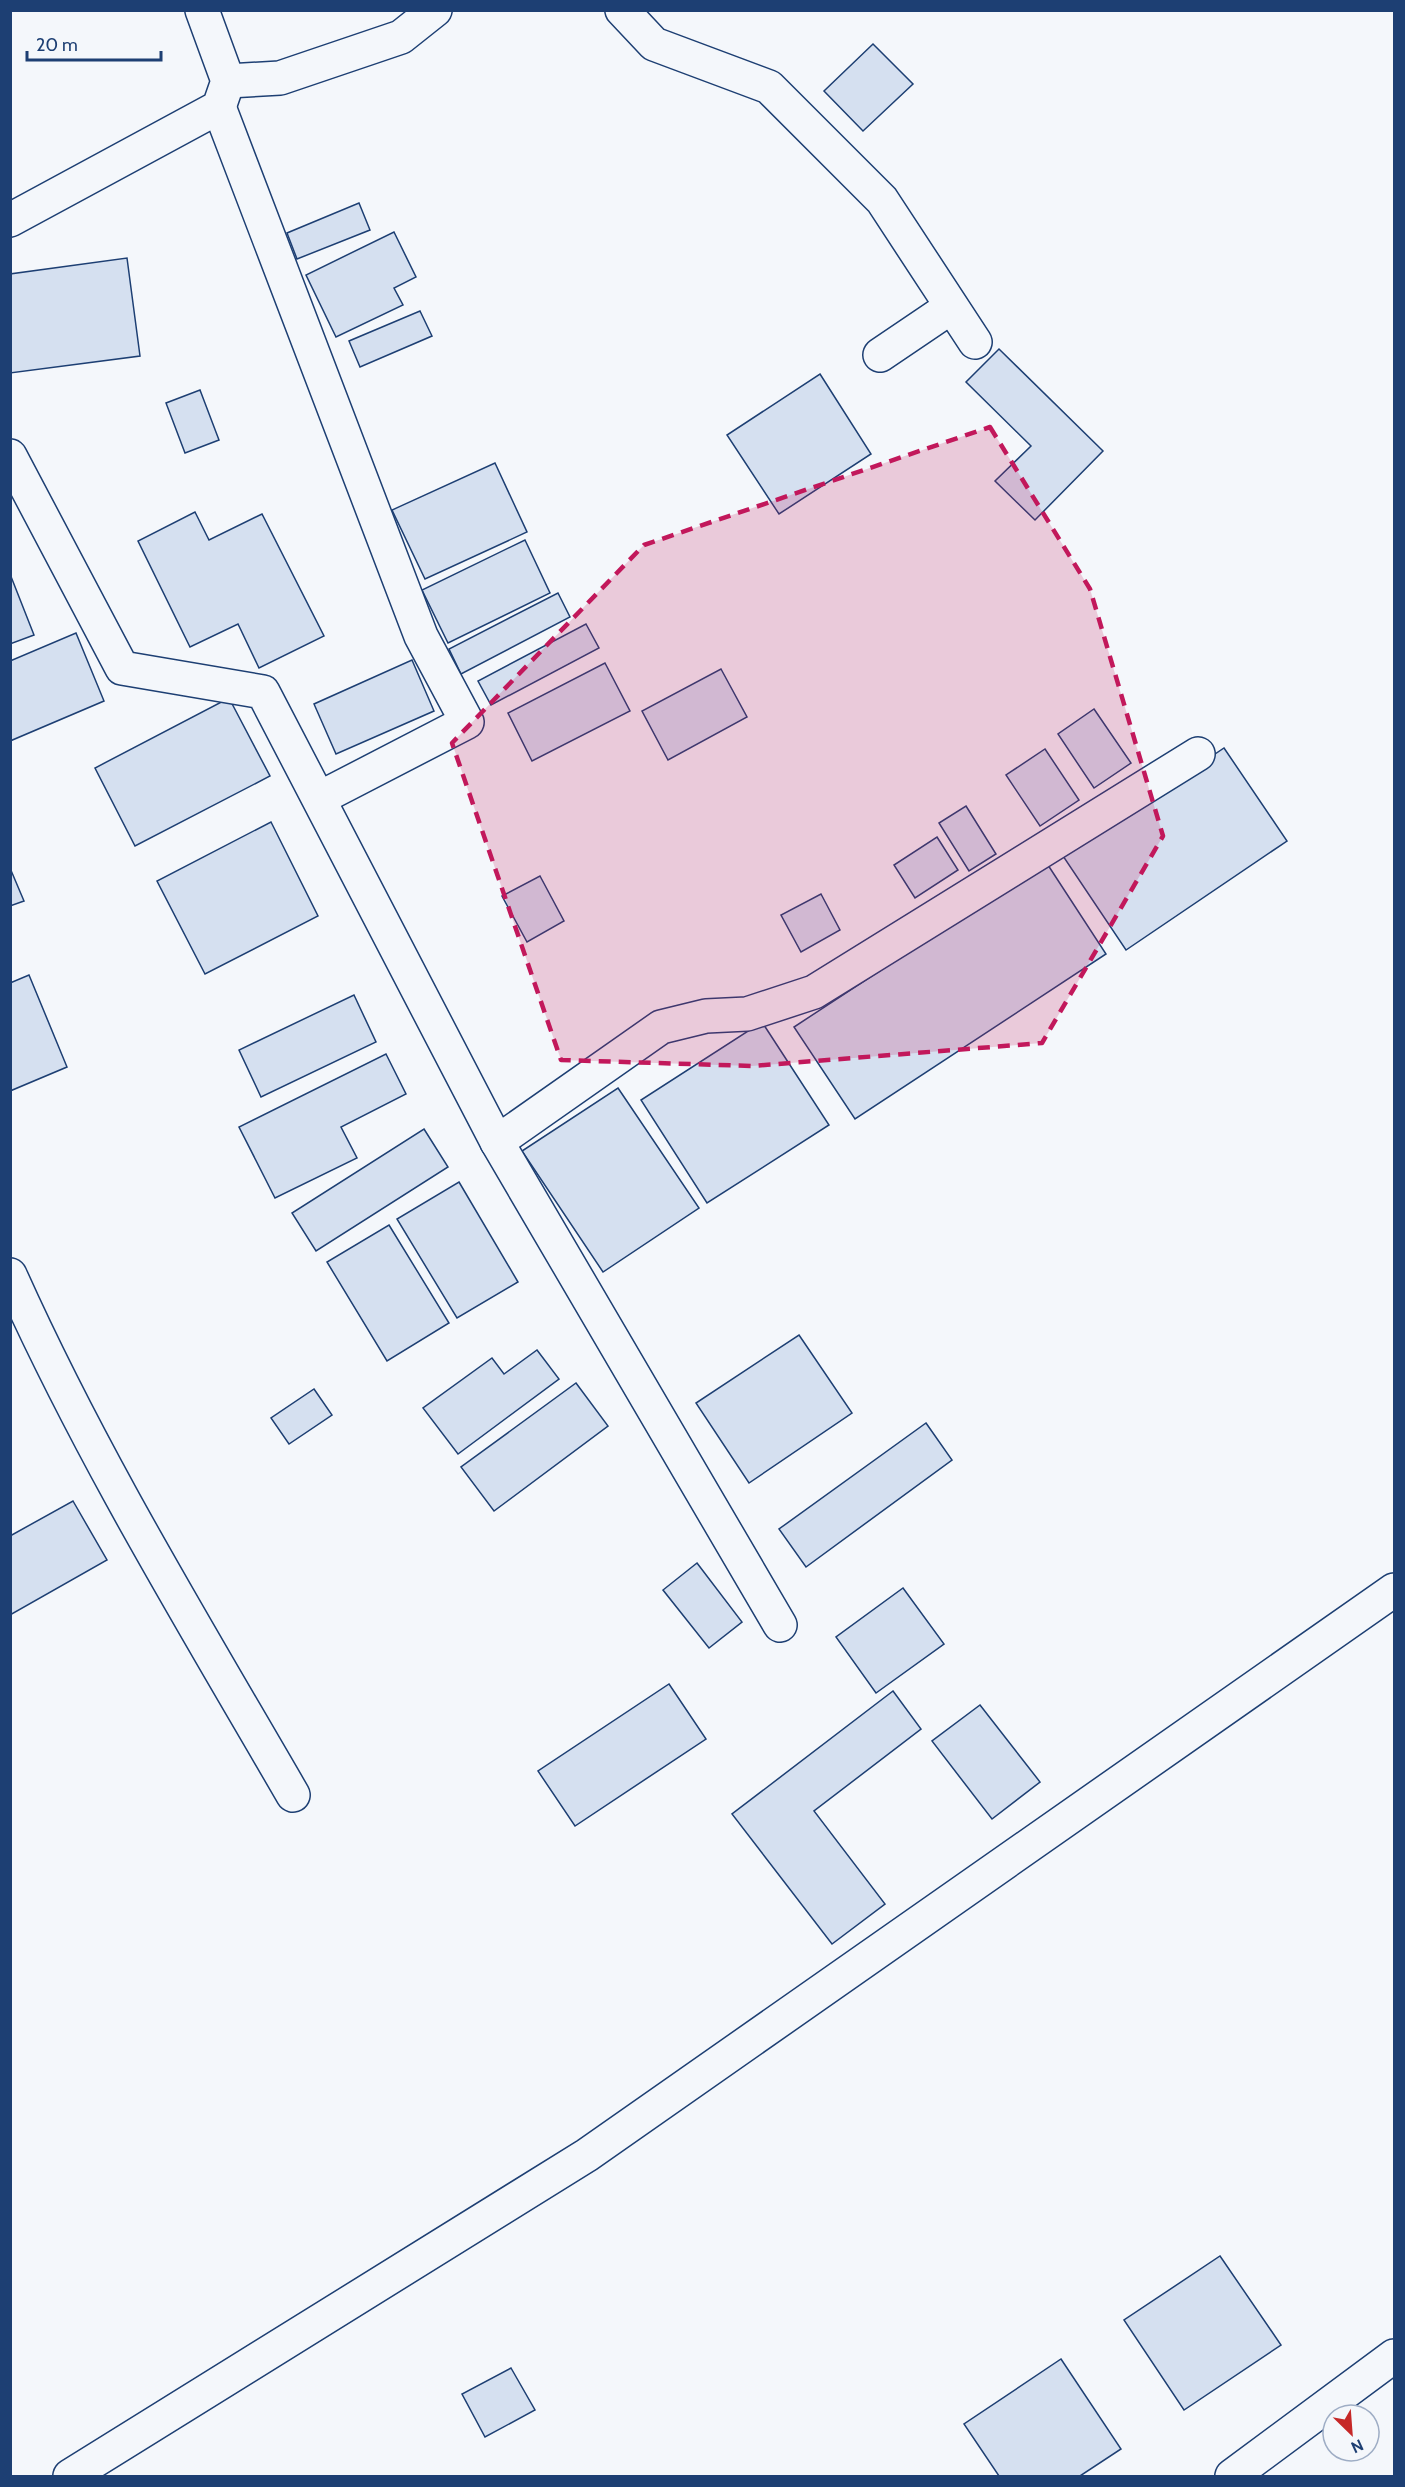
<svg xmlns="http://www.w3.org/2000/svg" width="1405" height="2487" font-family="Cabin,sans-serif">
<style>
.building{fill:#d5e0f0;stroke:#1d3f73;stroke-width:1.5}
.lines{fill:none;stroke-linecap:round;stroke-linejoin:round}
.minor-casing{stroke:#1d3f73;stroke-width:36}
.minor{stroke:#f4f7fb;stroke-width:33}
.marked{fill:#c2185b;fill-opacity:0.2;stroke:#c2185b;stroke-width:4.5;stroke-dasharray:12 8;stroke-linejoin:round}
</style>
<rect width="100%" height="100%" fill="#f4f7fb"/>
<g class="building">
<path d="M873 44 913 84 863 131 824 91Z"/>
<path d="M359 203 370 230 297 259 287 233Z"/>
<path d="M394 232 416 277 394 288 403 305 336 337 306 275Z"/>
<path d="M127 258 140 356 10 373V274Z"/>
<path d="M420 311 432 336 360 367 349 341Z"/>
<path d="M999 349 1103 451 1035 520 995 481 1031 446 966 382Z"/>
<path d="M820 374 871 454 779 514 727 435Z"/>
<path d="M200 390 219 440 185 453 166 403Z"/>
<path d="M495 463 527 532 425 579 392 510Z"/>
<path d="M195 512 209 540 262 514 324 636 259 668 238 624 190 647 138 541Z"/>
<path d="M525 540 550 593 448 643 422 590Z"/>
<path d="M10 574 34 635 10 644Z"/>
<path d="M558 593 570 617 461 674 449 649Z"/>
<path d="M586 624 599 648 491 705 478 681Z"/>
<path d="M76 633 104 701 10 741V661Z"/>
<path d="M412 660 434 711 336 754 314 704Z"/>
<path d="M605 663 630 711 532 761 508 713Z"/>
<path d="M721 669 747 717 668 760 642 711Z"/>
<path d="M229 698 270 776 135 846 95 768Z"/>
<path d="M1094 709 1131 763 1094 788 1058 734Z"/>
<path d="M1224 748 1287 841 1126 950 1063 856Z"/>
<path d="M1045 749 1079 800 1040 826 1006 775Z"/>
<path d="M966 806 996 854 969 871 939 823Z"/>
<path d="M271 822 318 916 205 974 157 881Z"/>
<path d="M937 837 958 870 915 898 894 865Z"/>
<path d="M1046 862 1106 954 855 1119 794 1027Z"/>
<path d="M10 868 24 901 10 906Z"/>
<path d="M540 876 564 921 527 942 502 896Z"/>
<path d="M821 894 840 930 801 952 781 915Z"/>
<path d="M29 975 67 1067 10 1091V983Z"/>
<path d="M354 995 376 1042 261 1097 239 1050Z"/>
<path d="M762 1022 829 1125 707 1203 641 1100Z"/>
<path d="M386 1054 406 1094 341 1127 357 1158 275 1198 239 1127Z"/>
<path d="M618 1088 699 1208 603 1272 522 1151Z"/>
<path d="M424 1129 448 1167 316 1251 292 1213Z"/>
<path d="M459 1182 518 1282 457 1318 397 1219Z"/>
<path d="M389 1225 449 1323 387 1361 327 1262Z"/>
<path d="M799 1335 852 1413 749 1483 696 1403Z"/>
<path d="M537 1350 559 1379 458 1454 423 1408 492 1358 504 1374Z"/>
<path d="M576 1383 608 1426 494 1511 461 1467Z"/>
<path d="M314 1389 332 1415 289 1444 271 1418Z"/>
<path d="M926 1423 952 1460 806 1567 779 1529Z"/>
<path d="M73 1501 107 1560 10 1615V1536Z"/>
<path d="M697 1563 742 1622 709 1648 663 1590Z"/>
<path d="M903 1588 944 1644 876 1693 836 1637Z"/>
<path d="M669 1684 706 1739 575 1826 538 1771Z"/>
<path d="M893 1691 921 1729 814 1811 885 1904 832 1944 732 1814Z"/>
<path d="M980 1705 1040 1782 992 1819 932 1741Z"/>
<path d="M1220 2256 1281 2345 1184 2410 1124 2320Z"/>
<path d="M1061 2359 1121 2449 1080 2476H999L964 2424Z"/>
<path d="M511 2368 535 2410 485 2437 462 2394Z"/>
</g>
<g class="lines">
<g class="minor-casing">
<g id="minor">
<path d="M622 10 654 44 769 87 882 200 975 342"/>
<path d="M228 81 280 78 401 37 435 10"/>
<path d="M219 107 421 636 467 722 320 798"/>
<path d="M10 220 219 107 228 81 202 10"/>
<path d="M880 355 951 307"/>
<path d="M10 456 122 668 263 692 497 1142 780 1625"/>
<path d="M497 1142 661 1027 706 1016 747 1014 814 992 1198 754"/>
<path d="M10 1275C91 1456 194 1624 293 1795"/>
<path d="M70 2476 587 2155 1394 1590"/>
<path d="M1232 2476 1394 2356"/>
</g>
</g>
<use href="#minor" class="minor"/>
</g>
<path class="marked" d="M990 427 1090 589 1163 836 1042 1043 752 1066 561 1060 452 743 644 545Z"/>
<rect width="1405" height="2487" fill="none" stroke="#1d3f73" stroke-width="24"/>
<g transform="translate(1351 2433) rotate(155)"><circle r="28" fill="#f4f7fb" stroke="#9eadc5" stroke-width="1.5"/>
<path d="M0-4.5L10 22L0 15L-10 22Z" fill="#c62828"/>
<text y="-9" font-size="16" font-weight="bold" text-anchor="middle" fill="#1d3f73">N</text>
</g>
<path d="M27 51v9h134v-9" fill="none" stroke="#1d3f73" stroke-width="3"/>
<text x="36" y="51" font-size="18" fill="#1d3f73" stroke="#f4f7fb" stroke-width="4.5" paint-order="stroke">20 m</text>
</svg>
